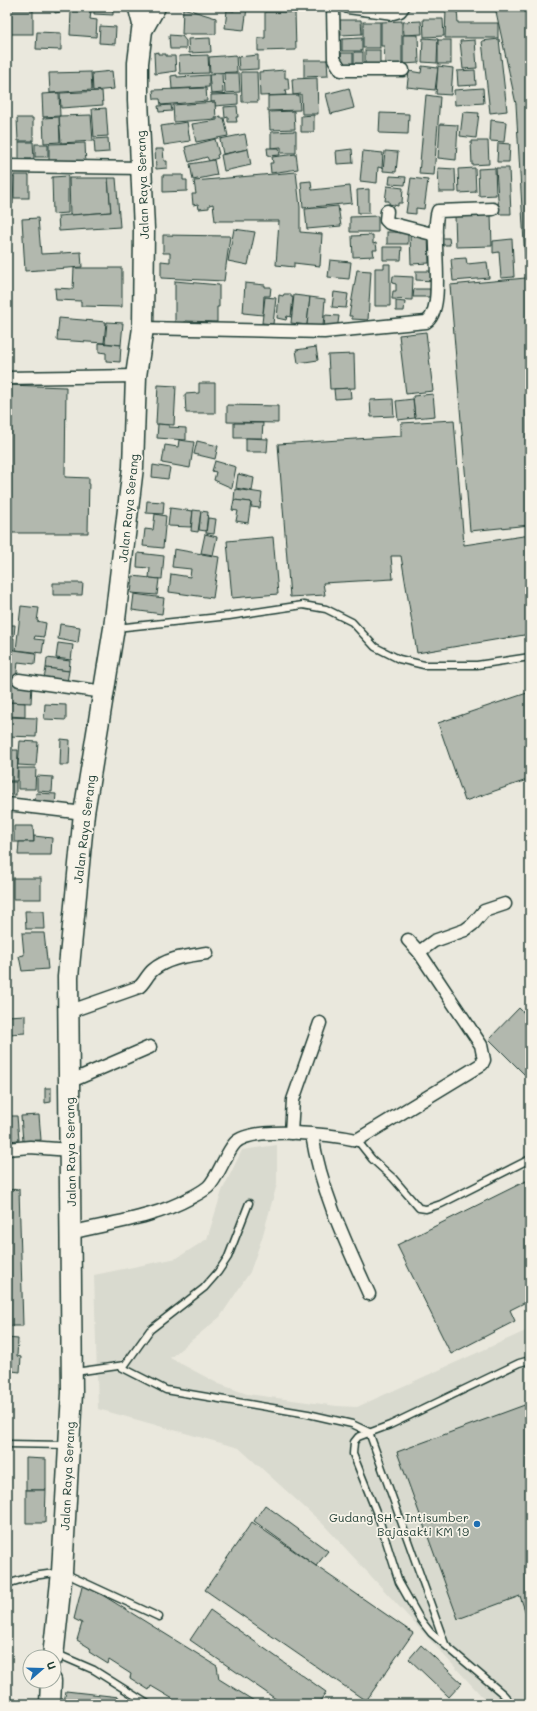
<svg xmlns="http://www.w3.org/2000/svg" width="537" height="1711" font-family="Mali,sans-serif">
<style>
.built{fill:#d9dacf}
.building{fill:#b2b8ae;stroke:#1f3d34}
.lines{fill:none;stroke-linecap:round;stroke-linejoin:round}
.service-casing{stroke:#1f3d34;stroke-width:9}
.minor-casing{stroke:#1f3d34;stroke-width:15}
.tertiary-casing{stroke:#1f3d34;stroke-width:18}
.trunk-casing{stroke:#1f3d34;stroke-width:23}
.service{stroke:#f7f3e8;stroke-width:6}
.minor{stroke:#f7f3e8;stroke-width:12}
.tertiary{stroke:#f7f3e8;stroke-width:15}
.trunk{stroke:#f7f3e8;stroke-width:20}
.poi-dot{fill:#1f6fb2;stroke:#f7f3e8;stroke-width:1.5}
.labels{text-anchor:middle;dominant-baseline:central;stroke-width:3.5;stroke-linejoin:round;paint-order:stroke}
.street-label{font-size:12px;fill:#1f3d34;stroke:#f7f3e8}
.poi-label{font-size:12px;fill:#1f3d34;stroke:#f7f3e8;text-anchor:end}
</style>
<rect width="100%" height="100%" fill="#eae8dd"/>
<filter id="ink" filterUnits="userSpaceOnUse"><feTurbulence type="fractalNoise" baseFrequency=".025" numOctaves="2"/><feDisplacementMap in="SourceGraphic" scale="8" xChannelSelector="R" yChannelSelector="G"/><feConvolveMatrix kernelMatrix="1 2 1 2 8 2 1 2 1" color-interpolation-filters="sRGB"/></filter>
<g filter="url(#ink)">
<path class="built" d="M277 1145V1184L262 1238 250 1272 220 1317 170 1358 219 1384 247 1394 337 1406 357 1407 530 1329V1704H489L323 1524 239 1448 98 1409 94 1275 177 1258 207 1239 222 1191 242 1150Z"/>
<g class="building">
<path d="M54 7H88L55 13Z"/>
<path d="M94 7H113V15L94 14Z"/>
<path d="M235 7 247 8 244 30 225 28 227 10 234 11Z"/>
<path d="M495 7H530V525L470 531 450 285 526 278 516 104Z"/>
<path d="M183 8 216 18V34H182Z"/>
<rect x="7" y="9" width="26" height="25"/>
<path d="M446 9H457L458 23H498V38H445Z"/>
<path d="M71 11 91 12 90 19 97 20 96 37 70 35Z"/>
<path d="M265 12H295L296 50 258 51V38H265Z"/>
<path d="M423 19H443L444 36 424 37Z"/>
<path d="M340 20H361L362 34 341 35Z"/>
<path d="M402 21V66H385L384 46H381V22Z"/>
<path d="M421 21 422 34 404 35 403 22Z"/>
<rect x="363" y="22" width="17" height="26"/>
<path d="M100 26 116 27 115 44 99 43Z"/>
<path d="M37 32 61 33V50L36 49Z"/>
<path d="M169 35 182 36 186 41V49H170Z"/>
<path d="M403 35H418L419 63 403 64Z"/>
<path d="M210 38 211 52 189 53 188 39Z"/>
<path d="M362 38V51H342V39Z"/>
<path d="M423 38 438 39 437 63 422 62Z"/>
<path d="M499 39 507 111 490 113 482 41Z"/>
<rect x="438" y="40" width="13" height="24"/>
<path d="M475 40 477 68 463 69 460 41Z"/>
<rect x="365" y="50" width="15" height="14"/>
<path d="M158 52V54H166V56H175L176 71 155 74 154 53Z"/>
<rect x="354" y="52" width="9" height="12"/>
<path d="M341 53H353V67H342Z"/>
<path d="M208 55 209 73 180 74 179 56Z"/>
<path d="M236 55 237 72 210 73 209 57Z"/>
<path d="M258 55V69L239 70 238 57Z"/>
<path d="M304 60H327L328 76 304 77Z"/>
<path d="M422 66 438 68 435 90 407 87 409 71 421 73Z"/>
<path d="M438 66 453 68 451 95 436 94Z"/>
<path d="M285 70V78H288L289 90H285L286 95 260 96 259 72Z"/>
<path d="M475 70 476 85 458 86 457 71Z"/>
<path d="M112 71 114 89 93 91 92 73Z"/>
<path d="M91 72 92 90 50 93 49 73Z"/>
<path d="M241 72H257L258 102H242Z"/>
<path d="M224 73H239L240 92 225 93Z"/>
<path d="M222 74 223 93 211 94 209 75Z"/>
<path d="M177 75V77L209 75V87L172 89 171 76Z"/>
<path d="M317 78 318 114H302L301 94 293 95 292 79Z"/>
<path d="M206 88 207 101 161 105 160 99H154L153 90Z"/>
<path d="M349 88 354 108 331 114 326 94Z"/>
<path d="M483 88 484 103 455 105 454 90Z"/>
<path d="M102 91 103 105 61 108 60 93Z"/>
<path d="M59 93 60 116 43 117 42 94Z"/>
<path d="M238 94V104L215 106V102H211V95Z"/>
<path d="M299 95 300 110 268 111V96Z"/>
<path d="M426 95 440 97 434 175 419 174Z"/>
<path d="M215 102 216 119 174 122 173 105Z"/>
<path d="M171 105 172 111 159 112 158 106Z"/>
<path d="M237 106 238 117H236L237 122H228V117L225 118 224 107Z"/>
<path d="M106 108 108 136 94 137 92 109Z"/>
<path d="M294 111 295 129 270 130 269 112Z"/>
<path d="M463 112 479 113 476 138 460 136Z"/>
<path d="M380 113 409 114 408 134 379 133Z"/>
<path d="M91 115 93 141 61 143 59 116Z"/>
<path d="M314 115V132H301V116Z"/>
<path d="M221 116V118H224L228 136 196 142 192 124 217 120V117Z"/>
<path d="M59 117 60 142 44 143 43 118Z"/>
<path d="M17 118H33V141H18Z"/>
<path d="M491 120 506 122 504 142 490 141Z"/>
<path d="M187 122 190 141 164 145 161 126Z"/>
<path d="M440 124 458 125 456 160 438 158Z"/>
<path d="M296 131V153H281V147L271 148V132Z"/>
<path d="M245 134 248 149 223 154 220 139Z"/>
<path d="M108 138 109 152 95 153 94 139Z"/>
<path d="M215 139 219 154 217 155 218 158 209 161 207 157 189 162 185 147Z"/>
<path d="M471 141H488L489 164 472 165Z"/>
<path d="M19 142H33L34 159H19Z"/>
<path d="M85 143 86 166H49V144Z"/>
<path d="M498 143 510 144 509 162H497Z"/>
<rect x="35" y="144" width="13" height="13"/>
<path d="M267 148H279L280 155 268 156Z"/>
<path d="M155 149H163L164 161H167V168L156 169Z"/>
<path d="M248 149 251 165 224 171 221 155Z"/>
<path d="M352 149 353 163 337 164 336 151Z"/>
<path d="M363 151 383 153 382 168 378 167 377 183 360 181Z"/>
<path d="M385 151 398 152 396 172 383 171Z"/>
<path d="M296 154 298 169 271 173 270 163H273L272 157Z"/>
<path d="M214 160 217 175 193 180 190 164Z"/>
<path d="M438 168 455 169 456 192H439Z"/>
<path d="M475 168 476 192 459 193 458 169Z"/>
<path d="M495 168 496 195 479 196 478 169Z"/>
<path d="M496 168H509L511 214H499Z"/>
<path d="M296 172 300 207V232L322 234 320 266 294 263V267L276 265 279 221H215L213 204 209 205V208L199 209 198 204 193 205 192 194H196L194 181Z"/>
<rect x="14" y="175" width="15" height="23"/>
<path d="M163 175H183V180H187V191L163 192Z"/>
<path d="M68 176V213L53 214 52 177Z"/>
<path d="M390 176 406 177 405 185 389 184Z"/>
<path d="M7 177H14L13 204H7Z"/>
<path d="M69 178H108L111 212 70 215Z"/>
<path d="M108 178H116L120 227 59 231 58 216 111 212Z"/>
<path d="M411 178 428 180 424 209 416 208V214L406 213Z"/>
<path d="M311 181 312 190 350 186 352 203 303 208 301 182Z"/>
<path d="M387 186 403 188 402 203H398V206L389 204V201H385Z"/>
<path d="M369 189V213H358L357 190Z"/>
<path d="M338 206 341 226 307 229 305 209Z"/>
<path d="M491 215 492 246 456 247 455 216Z"/>
<path d="M378 216V232H350V217Z"/>
<path d="M38 218 41 254 81 252 82 267 25 271 22 219Z"/>
<path d="M234 229 255 232 248 265 228 261Z"/>
<rect x="387" y="232" width="21" height="12"/>
<path d="M163 235 230 236 224 281 161 278V261L170 262V253H163Z"/>
<path d="M373 235V244L376 243 377 250H373L374 256 353 257 352 236Z"/>
<path d="M410 235H428L429 263 411 264Z"/>
<path d="M439 238H449L450 245H440Z"/>
<path d="M512 239 514 277 501 278 499 252 493 253V241Z"/>
<path d="M383 247H402L401 260H383Z"/>
<path d="M466 258 467 264 487 262 489 278 453 281 451 259Z"/>
<path d="M330 260 351 262 349 279 328 277Z"/>
<path d="M384 264H390V306H375V268H384Z"/>
<path d="M74 268H122V307L81 306V301L56 300 55 288 73 289Z"/>
<path d="M357 270 371 271 368 320 352 319V316H349Z"/>
<path d="M416 271H434V281L416 280Z"/>
<path d="M393 276 413 277 412 300 392 299 393 291H396V284L392 283Z"/>
<path d="M175 281 219 285V307H217V322L185 321V323H175Z"/>
<path d="M245 283 265 285V287H271L270 296H264L263 315 243 313Z"/>
<path d="M414 289H430V297H413Z"/>
<path d="M334 292 348 294 346 308 332 307Z"/>
<path d="M284 294H291V297H293L291 317 287 316 286 320 277 318 279 295 283 296Z"/>
<path d="M294 295 310 297 307 325 291 323Z"/>
<path d="M265 297 276 298 273 324 262 323Z"/>
<path d="M310 297 325 299 323 326 307 325Z"/>
<path d="M396 301 405 302 404 311H396Z"/>
<path d="M325 315 339 316 337 330 324 329Z"/>
<path d="M59 318 106 322 104 343 57 340Z"/>
<path d="M107 322 123 323 121 345 105 343Z"/>
<path d="M426 332 433 391 406 394 399 335Z"/>
<path d="M99 343 121 345 120 362 106 361V353L99 352Z"/>
<path d="M316 347 318 360 298 363 296 350Z"/>
<path d="M354 354 355 388 330 389 328 355Z"/>
<path d="M199 383H215V413H186L185 394 199 393Z"/>
<path d="M7 385 66 387 65 477 89 478 88 533H7Z"/>
<path d="M158 385 176 386 174 425 156 424Z"/>
<path d="M350 388 351 398 335 399 334 389Z"/>
<path d="M433 394 435 416 415 418 413 396Z"/>
<path d="M393 399 394 416 371 417 370 400Z"/>
<path d="M413 399 415 418 398 420 396 401Z"/>
<path d="M227 405 278 406V423L227 422Z"/>
<path d="M454 420 464 545 530 535V634L417 653 401 556H391L393 579 323 583 325 595 290 597 278 444 401 436V423Z"/>
<path d="M234 423H263L262 438H234Z"/>
<path d="M158 424 169 425V427L186 428V440L157 438Z"/>
<path d="M246 438 268 439 267 452H246Z"/>
<path d="M179 440 194 442 190 468 162 463 165 445 178 447Z"/>
<path d="M197 441 218 446 215 459 194 454Z"/>
<path d="M215 461 236 467 232 488 214 480 216 472 212 471Z"/>
<path d="M153 465 170 468 168 479 152 477Z"/>
<path d="M238 474 254 478 252 491 236 488Z"/>
<path d="M235 489 262 493 260 508 251 507V502L234 500Z"/>
<path d="M234 500 251 502 248 523 236 521 238 511 232 510Z"/>
<path d="M147 501 164 502 163 514 146 513Z"/>
<path d="M170 508 193 511 191 527 168 526Z"/>
<path d="M193 510 201 511 198 532 191 531Z"/>
<path d="M201 511 208 512 206 531 199 530Z"/>
<path d="M155 514 166 516 163 548 143 546 145 529 153 530Z"/>
<path d="M208 518 216 519 214 534 206 533Z"/>
<path d="M205 534 217 537 213 555 201 553Z"/>
<path d="M273 537 278 594 232 598 227 541Z"/>
<path d="M174 549 219 557 213 598 169 592 171 574 190 577 191 569 172 567Z"/>
<path d="M138 553 164 556 162 579 149 578 150 568 137 567Z"/>
<path d="M133 576 159 579 157 595 131 593Z"/>
<path d="M53 583H83L82 595H53Z"/>
<path d="M134 594 164 598 162 614 132 610Z"/>
<path d="M21 606 39 608 37 621 46 623 44 637 35 636 34 639 44 640 42 653 16 650Z"/>
<path d="M7 607H12L11 624H7Z"/>
<path d="M60 624 80 627 78 643 58 639Z"/>
<path d="M7 625H15L14 636 7 635Z"/>
<path d="M7 637 14 638V650L7 649Z"/>
<path d="M58 643 73 645 71 660 56 658Z"/>
<path d="M7 649 36 653 35 664 18 662 16 681H7Z"/>
<path d="M47 658 70 661 69 671 46 668Z"/>
<path d="M46 668 69 671 67 682 44 679Z"/>
<path d="M7 683 32 684 31 703 7 702Z"/>
<path d="M530 692V779L465 801 438 723Z"/>
<path d="M7 702 25 703V717L7 716Z"/>
<path d="M45 704 66 705V720L44 719Z"/>
<path d="M7 717 37 718 36 737 7 736Z"/>
<path d="M61 739 70 740 69 765H60Z"/>
<path d="M20 741 38 742 36 766 18 765Z"/>
<path d="M7 750H18L17 781H7Z"/>
<path d="M18 768H36L35 789H18Z"/>
<path d="M37 776 53 777 52 792 37 791Z"/>
<rect x="7" y="782" width="9" height="13"/>
<path d="M36 793 56 794 55 805 32 804V799H35Z"/>
<path d="M14 826H33L34 842H14Z"/>
<path d="M34 836 52 838 51 855H18L19 842H34Z"/>
<rect x="7" y="845" width="4" height="16"/>
<rect x="13" y="878" width="28" height="21"/>
<path d="M25 911H44L45 929H26Z"/>
<path d="M22 933H44L48 969 22 971 19 956 24 955Z"/>
<path d="M519 1008 530 1019 529 1079 489 1039Z"/>
<path d="M25 1015V1033L9 1034 10 1043H7V1016Z"/>
<path d="M45 1088H51V1102L45 1103Z"/>
<path d="M39 1115 41 1140 23 1141 21 1116Z"/>
<path d="M7 1116H17L19 1140 7 1141Z"/>
<path d="M530 1179V1300L510 1310 515 1321 451 1354 397 1245Z"/>
<path d="M19 1189 23 1326H7V1190Z"/>
<path d="M7 1338 18 1339 17 1356 21 1357 20 1372 12 1371 8 1434Z"/>
<path d="M530 1403V1625L520 1596 458 1619 397 1452Z"/>
<path d="M26 1458 46 1459V1490H26Z"/>
<path d="M26 1490H46L45 1523H26Z"/>
<path d="M265 1505 328 1551 316 1566 254 1521Z"/>
<path d="M252 1522 413 1633 366 1701 205 1590Z"/>
<path d="M83 1583 217 1666 219 1679 259 1704H172L173 1699 151 1686 149 1690 130 1678 131 1674 109 1660 108 1664 89 1652 90 1648 77 1640 82 1623 74 1619Z"/>
<path d="M210 1610 326 1692 318 1704H283L190 1640Z"/>
<path d="M421 1645 462 1683 449 1697 409 1659Z"/>
<path d="M66 1691 119 1697V1702L133 1704H72L64 1702Z"/>
</g>
<g class="lines">
<g class="service-casing">
<g id="service">
<path d="M116 628 229 616 303 605 326 609 352 622 375 647 399 659 424 665H477L530 657"/>
<path d="M357 1140 372 1159 393 1178 419 1208 426 1209 441 1204 530 1159"/>
<path d="M121 1367 166 1390 308 1414 352 1424 369 1432 445 1644"/>
<path d="M75 1372 125 1365 150 1330 204 1288 218 1272 228 1257 249 1203"/>
<path d="M7 1444 66 1445"/>
<path d="M7 1584 33 1576 62 1572 159 1617"/>
<path d="M57 1654 94 1670 148 1704"/>
<path d="M512 1704 503 1694 431 1633 420 1619 399 1582 379 1519 353 1454 354 1442 358 1437 390 1425 519 1363 530 1360"/>
</g>
</g>
<g class="minor-casing">
<g id="minor">
<path d="M333 7 334 59 341 70H403"/>
<path d="M348 7 393 13 400 11 403 7"/>
<path d="M7 166 142 168"/>
<path d="M387 211 386 220 389 223 436 235"/>
<path d="M143 328 324 332 426 322C447 310 430 234 438 211L493 209"/>
<path d="M7 378 136 376"/>
<path d="M19 680 104 692"/>
<path d="M7 804 84 813"/>
<path d="M419 952 434 941 465 930 473 924 484 911 505 904"/>
<path d="M68 1012 139 987C145 982 147 975 153 970 168 957 189 956 207 953"/>
<path d="M69 1082 150 1047"/>
<path d="M291 1133 293 1100 320 1023"/>
<path d="M312 1135C321 1191 346 1243 369 1294"/>
<path d="M7 1149 30 1147 70 1150"/>
<path d="M70 1233C110 1223 154 1218 190 1198 196 1195 203 1191 208 1187 218 1178 225 1154 235 1143 252 1125 334 1135 357 1140L482 1064 484 1060 481 1045 419 952 408 940"/>
</g>
</g>
<g class="tertiary-casing">
<path id="tertiary" d="M136 7 142 30"/>
</g>
<g class="trunk-casing">
<g id="trunk">
<path d="M53 1657 62 1572 72 1393 68 977 84 813 114 628 133 467 136 376 143 328 144 229 138 100V63L142 30 155 7"/>
<path d="M50 1704 51 1681"/>
</g>
</g>
<use href="#service" class="service"/>
<use href="#minor" class="minor"/>
<use href="#tertiary" class="tertiary"/>
<use href="#trunk" class="trunk"/>
</g>
</g>
<circle class="poi-dot" cx="477" cy="1524" r="4"/>
<g class="labels">
<g class="street-label">
<text transform="translate(142 185) rotate(-92)">Jalan Raya Serang</text>
<text transform="translate(128 508) rotate(-84)">Jalan Raya Serang</text>
<text transform="translate(84 829) rotate(-83)">Jalan Raya Serang</text>
<text transform="translate(70 1152) rotate(-91)">Jalan Raya Serang</text>
<text transform="translate(67 1476) rotate(-87)">Jalan Raya Serang</text>
</g>
<g class="poi-label">
<text x="469" y="1517">Gudang SH - Intisumber<tspan x="469" dy="14">Bajasakti KM 19</tspan></text>
</g>
</g>
<rect width="537" height="1711" fill="none" stroke="#f7f3e8" stroke-width="24"/>
<rect x="12" y="12" width="513" height="1687" fill="none" stroke="#1f3d34" stroke-width="1.5" filter="url(#ink)"/>
<g transform="translate(42 1669) rotate(70)"><circle r="19" fill="#f7f3e8" stroke="#a1aaa0"/>
<path d="M0-3L7 15L0 10L-7 15Z" fill="#1f6fb2"/>
<text y="-6" font-size="11" font-weight="bold" text-anchor="middle" fill="#1f3d34">U</text>
</g>
</svg>
